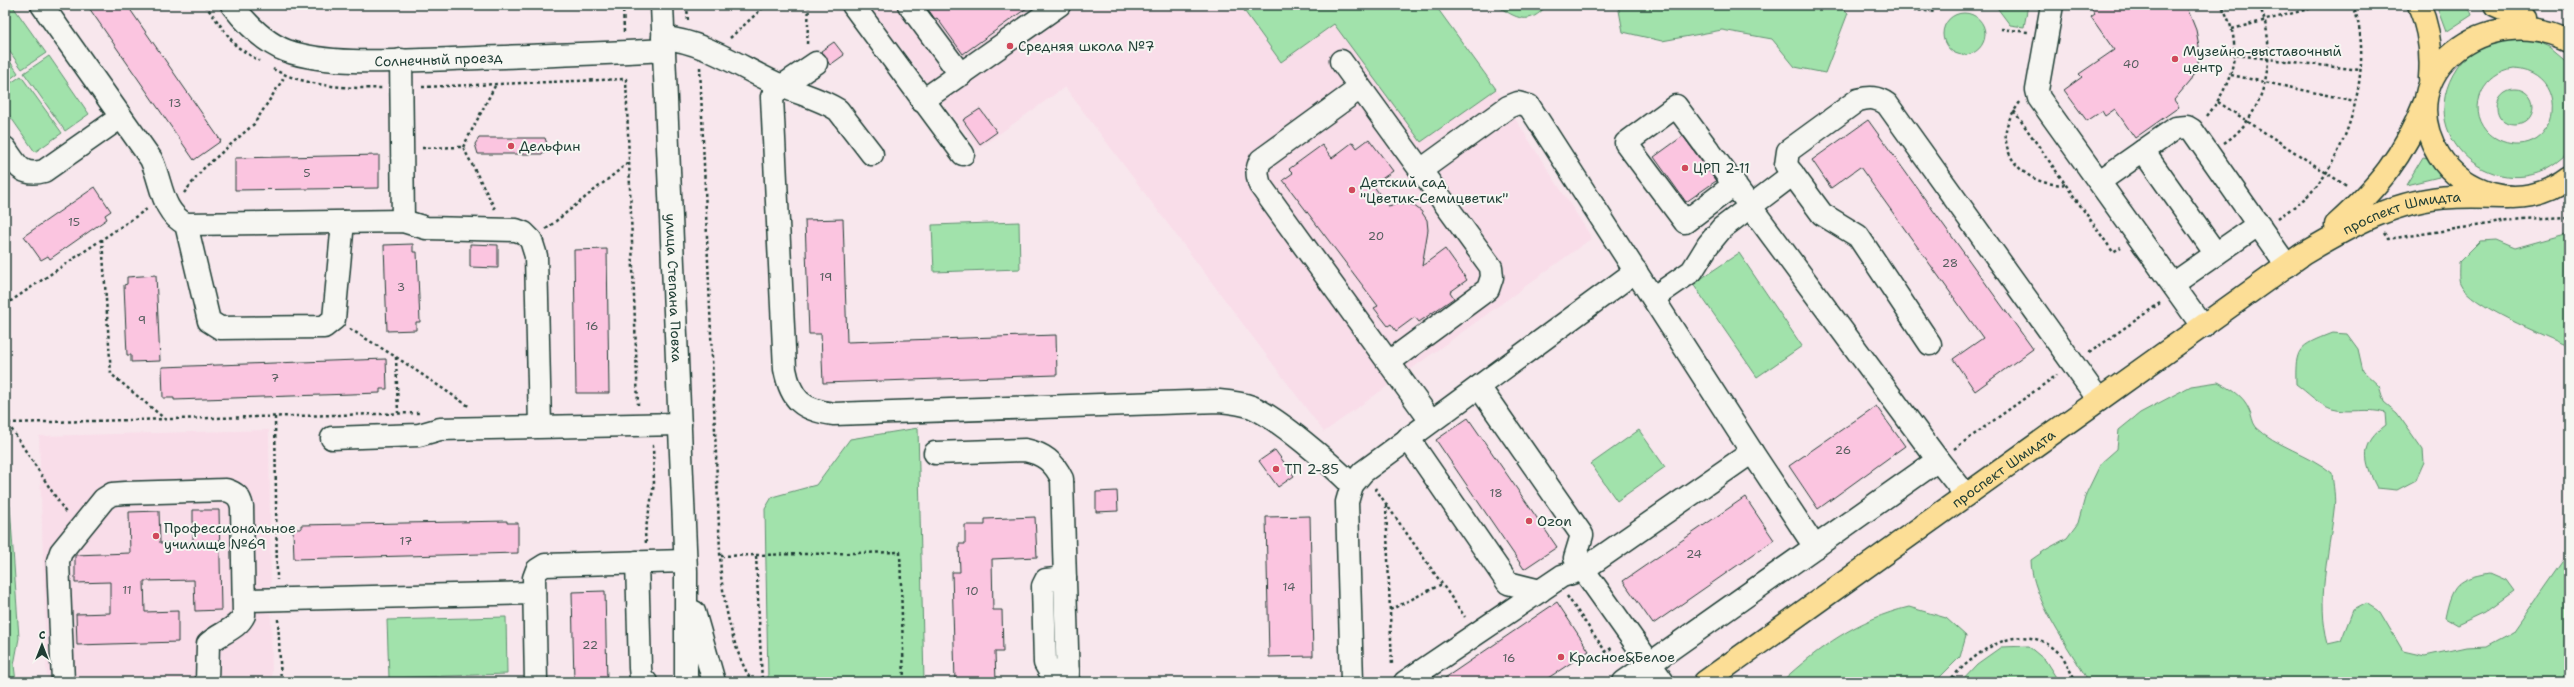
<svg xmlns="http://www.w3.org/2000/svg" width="2574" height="687" font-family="'Shantell Sans',sans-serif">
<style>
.built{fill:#f9dde9}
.green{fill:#a1e2ab;stroke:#609070;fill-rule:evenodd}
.building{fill:#fbc5e0;stroke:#1f3d34}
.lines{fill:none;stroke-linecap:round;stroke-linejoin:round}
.minor-casing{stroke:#1f3d34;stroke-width:25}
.major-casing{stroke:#1f3d34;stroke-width:25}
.path{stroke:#1f3d34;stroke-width:2.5;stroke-dasharray:3 3;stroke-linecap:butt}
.minor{stroke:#f6f6f2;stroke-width:22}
.major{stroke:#fcde96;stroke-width:22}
.poi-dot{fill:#d1495b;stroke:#f6f6f2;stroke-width:1.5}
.labels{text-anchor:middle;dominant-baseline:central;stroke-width:4;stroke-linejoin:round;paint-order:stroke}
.number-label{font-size:12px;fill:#565f5f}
.poi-label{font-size:14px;fill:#1f3d34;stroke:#f6f6f2;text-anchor:start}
.street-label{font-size:14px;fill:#1f3d34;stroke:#f6f6f2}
</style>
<rect width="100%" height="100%" fill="#f8e7ed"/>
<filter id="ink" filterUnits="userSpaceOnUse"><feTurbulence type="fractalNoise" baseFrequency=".025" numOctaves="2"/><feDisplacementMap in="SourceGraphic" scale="8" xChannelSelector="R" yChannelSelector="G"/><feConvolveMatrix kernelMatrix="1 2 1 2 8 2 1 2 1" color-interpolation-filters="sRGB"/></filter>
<g filter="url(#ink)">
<g class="built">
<path d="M868 5H1435L1496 89 1592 238 1324 432 1065 87 978 149Z"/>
<path d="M269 430 272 682H47L39 436Z"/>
</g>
<g class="green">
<path d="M5 5H12L46 53 22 69 5 45Z"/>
<path d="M1240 5H1435L1496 89 1421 142 1334 24 1281 62Z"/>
<path d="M1496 5H1547C1529 27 1516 18 1496 5Z"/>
<path d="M1618 5H1839L1848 13 1825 73 1795 67 1772 39 1722 30 1662 41 1623 32Z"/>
<path d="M1995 5H2028L2024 27 2010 25Z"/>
<path d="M2436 5C2446 5 2469 2 2472 15L2446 32Z"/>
<circle cx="1964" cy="34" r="21"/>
<path d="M2532 39 2550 47 2569 63V152C2509 217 2408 141 2457 68 2464 57 2479 45 2492 41 2504 38 2520 40 2532 39ZM2514 69C2568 73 2562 147 2514 144 2504 143 2494 139 2487 131 2466 106 2485 73 2514 69Z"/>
<path d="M5 54 18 73 5 83Z"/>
<path d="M49 56 89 114 65 131 24 73Z"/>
<path d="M21 76 62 133 35 152 5 109V87Z"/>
<circle cx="2515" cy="107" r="18"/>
<path d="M2423 157 2428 158 2439 173V177L2406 185Z"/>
<path d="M1019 222 1020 269 934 272 932 225Z"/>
<path d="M2569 233V347C2545 335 2469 306 2460 283 2458 278 2459 268 2459 262L2480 241 2496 240 2515 248Z"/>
<path d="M1739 253 1802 346 1757 377 1693 284Z"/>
<path d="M2332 333 2347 334 2358 349 2363 371 2379 386 2384 402 2397 413 2423 450 2424 462 2416 480 2397 490 2377 488C2363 461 2360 444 2386 425L2385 413C2367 407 2350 414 2332 409 2319 405 2307 392 2296 384 2295 348 2298 346 2332 333Z"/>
<path d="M2218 382C2231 389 2243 395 2249 409 2252 415 2252 422 2256 427 2275 446 2309 454 2332 473 2333 485 2336 498 2334 510 2329 555 2316 600 2328 644L2341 641 2353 610 2366 603 2380 612 2403 651 2425 656 2466 647 2487 646 2513 632 2569 552V682H2089C2070 649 2031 598 2031 560L2047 549 2067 538 2078 523 2086 494 2101 463 2117 449 2119 430 2140 413 2191 386Z"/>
<path d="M918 428 924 682H768L765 509 772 497 816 485 850 439Z"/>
<path d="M1639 430 1665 467 1617 501 1591 464Z"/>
<path d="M5 503 10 506 19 638 14 665 16 682H5Z"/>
<path d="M2490 573 2506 580 2514 591 2485 612 2457 625 2445 618C2452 585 2457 579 2490 573Z"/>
<path d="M1909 607 1946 618 1966 636 1960 657 1935 682H1781C1819 647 1858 619 1909 607Z"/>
<path d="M506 617 507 674 389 678 387 620Z"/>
<path d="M2028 646 2045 660 2059 682H1960L1977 664 2001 647Z"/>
</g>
<g class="building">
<path d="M87 5H127L221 141 194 160Z"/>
<path d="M925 5H1031L963 54 937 18 935 19Z"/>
<path d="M2088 5H2186L2196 30 2199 46 2198 63 2190 81 2174 100 2179 107 2135 138 2115 109 2105 116 2102 111 2087 121 2064 90 2082 77 2079 74 2114 50 2091 17 2095 14Z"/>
<path d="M834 42 844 55 830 65 821 51Z"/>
<path d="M980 109 997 132 980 144 963 120Z"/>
<path d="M1868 120 2033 349 1975 391 1953 359 1983 338 1860 167 1831 188 1812 160Z"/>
<path d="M1683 136 1716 181 1686 202 1654 157Z"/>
<path d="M479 138H545L548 147 542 154H478L475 144Z"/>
<path d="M1369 139 1393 171 1373 185 1388 206 1402 203 1413 205 1421 211 1427 220 1428 230 1422 266 1445 249 1467 280 1450 292 1454 298 1419 322 1415 317 1396 331 1391 324 1388 326 1374 308 1378 306 1283 180 1293 173 1289 169 1322 145 1332 158 1353 142 1357 148Z"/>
<path d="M379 155V188L235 190V158Z"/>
<path d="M95 187 111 211 105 215 107 219 50 259 48 256 41 260 24 236Z"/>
<path d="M843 219 847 342 1056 335 1057 375 823 383 821 334H809L805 220Z"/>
<path d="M413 244V252H417L420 322H416V330L387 331 384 245Z"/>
<path d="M470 244 498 245V268L470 267Z"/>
<path d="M607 249 609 393H576L574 250Z"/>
<path d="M156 275 160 361 131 362V355H127L124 285 127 284V277Z"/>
<path d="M386 359 387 389H380V393L174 400V398H163L162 367Z"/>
<path d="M1876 406 1905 446 1818 509 1789 466Z"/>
<path d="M1468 418 1557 547 1524 569 1436 440Z"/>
<path d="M1275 450 1294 476 1278 487 1259 461Z"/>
<path d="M1117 491 1118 511 1096 512V492Z"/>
<path d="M1745 497 1774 540 1653 624 1623 581Z"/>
<path d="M193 510H219L221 610 195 611 194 580 144 581 145 612 178 611V642L77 645 76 614 110 613V582L75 583V555L130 553 129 512 159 511 160 543H193Z"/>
<path d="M1310 516 1313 656 1269 657 1266 517Z"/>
<path d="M1035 517 1037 557 992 559 993 610H1002L1003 652H995L996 682H955L952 572H960L959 544H965V525H985V519Z"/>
<path d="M507 521V523H518V553L294 559 293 529H301V525Z"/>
<path d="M605 591 607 682H574L572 592Z"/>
<path d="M1557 602 1589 651 1542 682H1439Z"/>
</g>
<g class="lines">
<g class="minor-casing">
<g id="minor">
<path d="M42 5 151 159C162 182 161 212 186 224L403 221 426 228 516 230 524 233 531 240 536 256 540 426"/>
<path id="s1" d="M232 5C246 23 265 43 287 51 333 67 404 60 452 59 523 56 594 54 664 50"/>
<path id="s2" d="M662 5 686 571V682"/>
<path d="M853 5 963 154"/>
<path d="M909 5 961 75"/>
<path d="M2052 5 2037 90 2039 98 2203 327"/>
<path d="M663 38C705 41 744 70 782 86 800 94 821 99 838 110L872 154"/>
<path d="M401 60 403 221"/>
<path d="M1341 61 1491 267 1492 277 1488 289 1389 362"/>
<path d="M816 63 782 86 772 97 785 369C791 400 802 410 834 414L1219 401C1230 402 1241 403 1252 407 1279 419 1330 463 1352 485"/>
<path d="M1360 88 1261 160C1256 169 1257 175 1260 185L1431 421"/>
<path d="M922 101 1059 5"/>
<path d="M5 148C17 165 21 177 44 171L121 117"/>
<path d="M2143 151 2216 254"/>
<path d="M1421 170 1508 107 1518 103 1529 106 1752 452 1815 547"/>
<path d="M2100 181 2176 128 2187 127 2192 130 2287 266"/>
<path d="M1735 184 1685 222 1626 143 1676 106 1938 460 1966 495"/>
<path d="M186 224 209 321 220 328 324 327 334 319 343 222"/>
<path d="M2173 284 2259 224"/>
<path d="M1653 298 1692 271 1708 245 1722 228 1793 174"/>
<path d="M1930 344 1858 236 1822 214 1786 165 1788 151 1858 100C1870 97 1877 97 1887 104L2099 400"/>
<path d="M1479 387 1582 535 1575 558 1663 682"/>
<path d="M332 438 419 435 440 429 680 424"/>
<path d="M1408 438 1508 583 1540 591"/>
<path d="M935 453 1025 450C1044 454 1054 462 1062 479L1068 682"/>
<path d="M637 562 640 668 641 677 646 682"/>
<path d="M1065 578 1046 580 1043 586 1045 663 1049 670 1068 671"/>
<path d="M244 600 534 593"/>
<path d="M694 612 714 682"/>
<path d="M63 682 58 561 61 552 104 499 112 494 125 493 226 490C236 493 240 497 242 507L244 615C237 630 219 633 208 644L207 682"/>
<path d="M536 682 534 578 537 570 545 565 685 561"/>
<path d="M1352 682 1347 502 1352 485 1363 472 1636 271"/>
<path d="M1405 682 1562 576 1584 569 1752 452"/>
<path d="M1624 682 1938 460"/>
</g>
</g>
<g class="major-casing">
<g id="major">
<path d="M2419 5C2429 28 2432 53 2430 78"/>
<path d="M2495 5 2525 18"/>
<path d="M2569 40C2488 0 2388 72 2439 155 2451 174 2470 188 2492 194 2518 201 2547 195 2569 178"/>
<path d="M2336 225C2379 186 2403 157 2425 102"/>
<path id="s3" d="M1705 682 2303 254C2350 226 2397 199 2453 197 2471 196 2490 197 2508 197"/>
</g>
</g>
<g class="path">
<path d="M205 5 236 46 259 61"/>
<path d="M623 5 624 32"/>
<path d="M687 5 688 22"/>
<path d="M1871 5 1935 12"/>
<path d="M2560 5 2569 9"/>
<path d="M2001 29 2028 32"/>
<path d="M2232 29 2324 5"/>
<path d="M730 38 766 5"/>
<path d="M807 44 809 5"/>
<path d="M2236 55 2360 70"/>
<path d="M700 67 721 576C726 612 733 650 752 682"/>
<path d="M273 69C304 86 347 89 383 88"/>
<path d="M2231 75 2355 101"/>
<path d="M422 87 626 79 638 405"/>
<path d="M2020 102C2014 111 2008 119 2006 130 2002 165 2036 188 2067 184"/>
<path d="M2218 102 2348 187"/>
<path d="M2014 111 2113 252 2121 247"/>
<path d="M2207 116C2234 82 2245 44 2221 5"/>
<path d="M2224 143C2267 116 2279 49 2259 5"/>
<path d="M463 147 496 84"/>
<path d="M422 148 463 147 495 209"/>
<path d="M184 193 204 168 254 124 285 76"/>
<path d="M2278 218C2291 209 2305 200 2316 187 2352 143 2374 59 2353 5"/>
<path d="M546 229 628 163"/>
<path d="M2384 233 2388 239 2522 219 2569 217"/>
<path d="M102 239 111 374 165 419"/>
<path d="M5 305 147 209"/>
<path d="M350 329 396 357 470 407"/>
<path d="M2089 353 2160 303"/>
<path d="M396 357 398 413"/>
<path d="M275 417 277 580"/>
<path d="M5 419 66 513"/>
<path d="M8 423 419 413"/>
<path d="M1954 449 2057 375"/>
<path d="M1375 488 1465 617"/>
<path d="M1386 505 1392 666"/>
<path d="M646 543 645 533 654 484 653 444"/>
<path d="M756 555 900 552 904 682"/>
<path d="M721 556 756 555 762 682"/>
<path d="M1567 596 1606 652 1613 647"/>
<path d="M1390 610 1442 584"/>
<path d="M278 619 281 682"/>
<path d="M1948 682C1976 651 2023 615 2061 655 2067 662 2071 674 2076 682"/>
</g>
<use href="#minor" class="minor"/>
<use href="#major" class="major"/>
</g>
</g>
<g class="poi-dot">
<circle cx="1010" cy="46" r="4"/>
<circle cx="2175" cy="59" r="4"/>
<circle cx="511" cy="146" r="4"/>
<circle cx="1685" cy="168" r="4"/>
<circle cx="1352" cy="190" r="4"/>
<circle cx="1276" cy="469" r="4"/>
<circle cx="1529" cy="521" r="4"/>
<circle cx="156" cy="536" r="4"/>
<circle cx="1561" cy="657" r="4"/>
</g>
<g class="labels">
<g class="number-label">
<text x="2131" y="64">40</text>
<text x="175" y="103">13</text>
<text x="307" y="173">5</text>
<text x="74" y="222">15</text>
<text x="1376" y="236">20</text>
<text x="1950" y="263">28</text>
<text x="826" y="277">19</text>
<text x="401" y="287">3</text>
<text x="142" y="320">9</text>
<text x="592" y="326">16</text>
<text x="275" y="378">7</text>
<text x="1843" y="450">26</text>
<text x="1496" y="493">18</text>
<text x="406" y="541">17</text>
<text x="1694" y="554">24</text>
<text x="1289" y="587">14</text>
<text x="127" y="590">11</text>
<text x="972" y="591">10</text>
<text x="590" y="645">22</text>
<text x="1509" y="658">16</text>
</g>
<g class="poi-label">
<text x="1018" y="46">Средняя школа №7</text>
<text x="2183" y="51">Музейно-выставочный<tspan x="2183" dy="16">центр</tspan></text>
<text x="519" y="146">Дельфин</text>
<text x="1693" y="168">ЦРП 2-11</text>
<text x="1360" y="182">Детский сад<tspan x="1360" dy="16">"Цветик-Семицветик"</tspan></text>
<text x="1284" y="469">ТП 2-85</text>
<text x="1537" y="521">Ozon</text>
<text x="164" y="528">Профессиональное<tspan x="164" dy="16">училище №69</tspan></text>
<text x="1569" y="657">Красное&amp;Белое</text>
</g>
<g class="street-label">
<text stroke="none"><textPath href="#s1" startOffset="225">Солнечный проезд</textPath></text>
<text stroke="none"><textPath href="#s3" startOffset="844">проспект Шмидта</textPath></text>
<text stroke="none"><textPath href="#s2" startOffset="283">улица Степана Повха</textPath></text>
<text stroke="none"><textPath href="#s3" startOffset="367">проспект Шмидта</textPath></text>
</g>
</g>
<rect width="2574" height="687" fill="none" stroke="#f6f6f2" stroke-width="20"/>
<rect x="10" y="10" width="2554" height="667" fill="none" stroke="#1f3d34" stroke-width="1.5" filter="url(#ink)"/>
<g transform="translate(42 645)" stroke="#f6f6f2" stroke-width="3" paint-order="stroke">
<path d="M0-3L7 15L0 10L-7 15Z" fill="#1f3d34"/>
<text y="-6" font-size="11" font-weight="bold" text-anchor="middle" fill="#1f3d34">С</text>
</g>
</svg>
